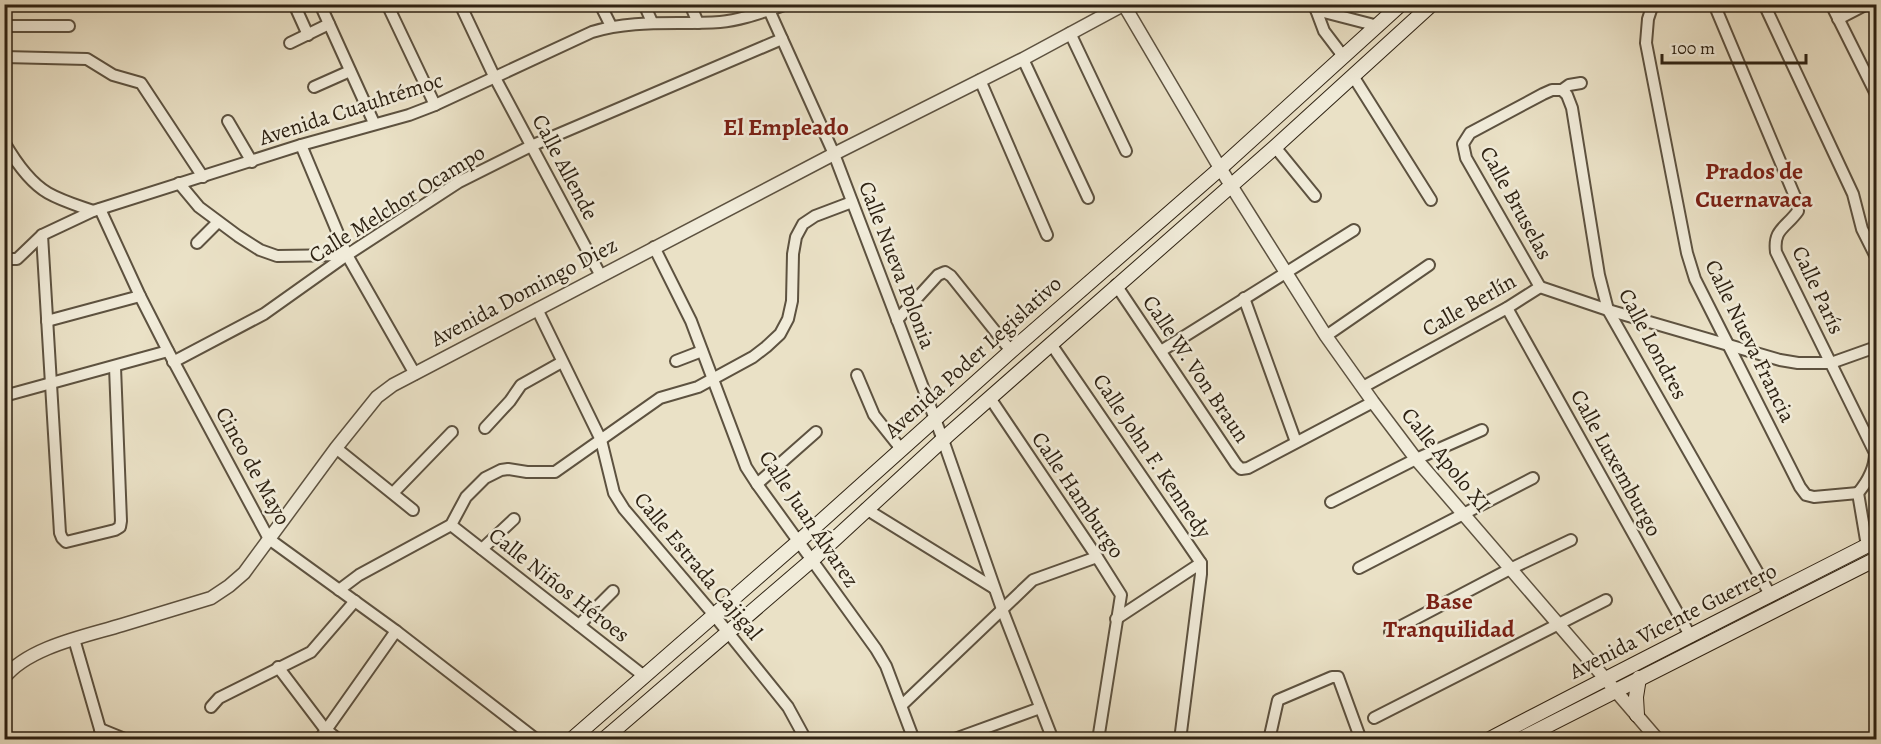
<svg xmlns="http://www.w3.org/2000/svg" width="1881" height="744" font-family="Alegreya,serif">
<style>
.lines{fill:none;stroke-linecap:round;stroke-linejoin:round}
.minor-casing{stroke:#5d5240;stroke-width:14}
.tertiary-casing{stroke:#5d5240;stroke-width:15}
.secondary-casing{stroke:#2e2213;stroke-width:16}
.minor{stroke:#f1ecda;stroke-width:10}
.tertiary{stroke:#f1ecda;stroke-width:12}
.secondary{stroke:#f1ecda;stroke-width:14}
.labels{text-anchor:middle;dominant-baseline:central;stroke-width:5;stroke-linejoin:round;paint-order:stroke}
.street-label{font-size:22px;fill:#2e2213;stroke:#f1ecda}
.neighbourhood-label{font-size:24px;font-weight:bold;fill:#7a1f14;stroke:#f1ecda}
</style>
<rect width="100%" height="100%" fill="#eae1c6"/>
<filter id="stains"><feTurbulence type="fractalNoise" baseFrequency=".00333" numOctaves="4"/><feColorMatrix values="0 0 0 0 .2 0 0 0 0 .09 0 0 0 0 .02 0 0 0 .5 -.17"/></filter>
<radialGradient id="worn" r=".72"><stop offset=".6" stop-color="#630" stop-opacity="0"/><stop offset="1" stop-color="#630" stop-opacity=".3"/></radialGradient>
<g class="lines">
<g class="minor-casing">
<g id="minor">
<path d="M294 4 308 35"/>
<path d="M320 4 374 123"/>
<path d="M387 4 435 105"/>
<path d="M460 4 494 76 601 276"/>
<path d="M600 4 611 26"/>
<path d="M644 4 652 22"/>
<path d="M690 4 698 23"/>
<path d="M1653 4 1648 19 1646 43 1687 253 1695 279 1800 487 1806 495 1814 497 1858 493"/>
<path d="M1714 4 1796 199 1798 211C1786 228 1773 229 1776 252L1875 453C1875 469 1868 481 1858 493"/>
<path d="M1764 4 1853 194 1862 229 1876 257"/>
<path d="M1831 4 1876 94"/>
<path d="M1315 7 1324 31 1343 56"/>
<path d="M769 10 834 154 943 440 1002 609 1053 740"/>
<path d="M1316 10 1378 26"/>
<path d="M1838 19 1867 4"/>
<path d="M4 26H69"/>
<path d="M1070 33 1126 151"/>
<path d="M290 43 329 24"/>
<path d="M4 57 87 59 113 75 141 83 203 177"/>
<path d="M1023 59 1088 198"/>
<path d="M1353 76 1431 200"/>
<path d="M980 80 1047 235"/>
<path d="M314 87 350 71"/>
<path d="M1562 90 1567 95 1572 108 1599 275 1608 310 1771 596"/>
<path d="M1562 90 1569 85 1581 83"/>
<path d="M228 121 252 162"/>
<path d="M4 142C15 161 29 182 48 193 62 201 79 206 93 211"/>
<path d="M301 145 347 255 415 374"/>
<path d="M1275 147 1315 196"/>
<path d="M179 183 199 207 238 236 260 250 277 256 347 255"/>
<path d="M100 209 140 296 168 351 269 539 396 631 537 740"/>
<path d="M42 235 60 533 62 538 66 542 115 530 120 527 121 521 115 367"/>
<path d="M197 243 218 222"/>
<path d="M654 247 691 321 746 467 757 484 876 649 886 666 914 740"/>
<path d="M4 259H17L42 235 93 211 301 145 409 115 435 105 592 32C634 19 677 25 720 22 743 20 765 11 787 4"/>
<path d="M1116 285 1236 464 1241 469 1248 468 1373 402"/>
<path d="M1540 287 1608 310 1780 360 1798 363H1831L1876 347"/>
<path d="M1540 287 1466 158 1463 144 1470 133 1543 94 1552 90H1562"/>
<path d="M1244 298 1296 442"/>
<path d="M1507 308 1691 637"/>
<path d="M537 309 601 440 614 493 624 509 714 615 788 707 806 740"/>
<path d="M897 320 938 275 945 272 951 276 1011 351"/>
<path d="M47 321 140 296"/>
<path d="M1326 336 1429 265"/>
<path d="M1051 344 1201 563V574L1180 740"/>
<path d="M1161 351 1354 230"/>
<path d="M676 361 702 351"/>
<path d="M173 362 264 314 347 255 459 182 531 146 782 39"/>
<path d="M857 375 874 415 901 449"/>
<path d="M1363 387 1507 308 1540 287"/>
<path d="M4 396 168 351"/>
<path d="M990 398 1097 557 1121 595 1098 740"/>
<path d="M485 428 510 401 521 385 562 362"/>
<path d="M336 448 413 510"/>
<path d="M757 484 816 432"/>
<path d="M393 493 452 432"/>
<path d="M1858 493 1867 546"/>
<path d="M1331 502 1416 459 1482 430"/>
<path d="M866 509 994 588"/>
<path d="M451 525 644 676"/>
<path d="M482 549 514 519"/>
<path d="M1359 568 1533 478"/>
<path d="M339 590 359 575 451 525 466 497 485 478 501 470 508 469 527 472H555L660 398 698 387 753 357 766 347 780 334 788 319 792 301 793 254 796 237 803 224 815 216 852 202"/>
<path d="M1116 619 1201 563"/>
<path d="M579 625 613 591"/>
<path d="M1390 632 1510 569 1571 540"/>
<path d="M74 639 100 729"/>
<path d="M278 667 325 729 339 740"/>
<path d="M902 705 1033 580 1097 557"/>
<path d="M211 707 219 698 311 652 355 601"/>
<path d="M1374 718 1606 600"/>
<path d="M100 729 127 740"/>
<path d="M611 732 623 740"/>
<path d="M319 740 396 631"/>
<path d="M952 740 1040 708"/>
<path d="M1269 740 1278 700 1332 677H1338L1361 740"/>
</g>
</g>
<g class="tertiary-casing">
<g id="tertiary">
<path d="M1124 5 1220 168 1326 336 1373 402 1416 459 1658 740"/>
<path d="M4 678C28 647 86 636 122 625 152 616 182 607 211 598L229 586 244 573 336 448 377 397 393 385 834 154 1023 59 1125 4"/>
</g>
</g>
<g class="secondary-casing">
<g id="secondary">
<path d="M1637 715 1636 697 1639 678"/>
<path d="M571 740 798 542 1011 351 1215 173 1401 4"/>
<path d="M603 740 812 560 949 434 1275 147 1432 4"/>
<path d="M1488 740C1617 672 1747 607 1876 541"/>
<path d="M1519 740 1876 559"/>
</g>
</g>
<use href="#minor" class="minor"/>
<use href="#tertiary" class="tertiary"/>
<use href="#secondary" class="secondary"/>
</g>
<g class="labels">
<g class="street-label">
<text transform="translate(351 109) rotate(-18)">Avenida Cuauhtémoc</text>
<text transform="translate(565 167) rotate(62)">Calle Allende</text>
<text transform="translate(1516 203) rotate(61)">Calle Bruselas</text>
<text transform="translate(397 204) rotate(-32)">Calle Melchor Ocampo</text>
<text transform="translate(897 265) rotate(69)">Calle Nueva Polonia</text>
<text transform="translate(1818 290) rotate(65)">Calle París</text>
<text transform="translate(524 292) rotate(-28)">Avenida Domingo Diez</text>
<text transform="translate(1469 305) rotate(-30)">Calle Berlín</text>
<text transform="translate(1750 341) rotate(64)">Calle Nueva Francia</text>
<text transform="translate(1653 344) rotate(62)">Calle Londres</text>
<text transform="translate(973 357) rotate(-42)">Avenida Poder Legislativo</text>
<text transform="translate(1196 369) rotate(56)">Calle W. Von Braun</text>
<text transform="translate(1152 456) rotate(56)">Calle John F. Kennedy</text>
<text transform="translate(1446 460) rotate(51)">Calle Apolo XI</text>
<text transform="translate(1616 463) rotate(61)">Calle Luxemburgo</text>
<text transform="translate(253 466) rotate(61)">Cinco de Mayo</text>
<text transform="translate(1078 495) rotate(56)">Calle Hamburgo</text>
<text transform="translate(809 519) rotate(56)">Calle Juan Álvarez</text>
<text transform="translate(698 566) rotate(50)">Calle Estrada Cajigal</text>
<text transform="translate(559 585) rotate(38)">Calle Niños Héroes</text>
<text transform="translate(1673 621) rotate(-27)">Avenida Vicente Guerrero</text>
</g>
<g class="neighbourhood-label">
<text x="786" y="127">El Empleado</text>
<text x="1754" y="171">Prados de<tspan x="1754" dy="28">Cuernavaca</tspan></text>
<text x="1449" y="601">Base<tspan x="1449" dy="28">Tranquilidad</tspan></text>
</g>
</g>
<rect width="1881" height="744" fill="none" stroke="#eae1c6" stroke-width="24"/>
<rect x="6" y="6" width="1869" height="732" fill="none" stroke="#2e2213" stroke-width="3"/>
<rect x="12" y="12" width="1857" height="720" fill="none" stroke="#2e2213" stroke-width="1.5"/>
<path d="M1662 54v9h144v-9" fill="none" stroke="#2e2213" stroke-width="3"/>
<text x="1671" y="54" font-size="18" fill="#2e2213" stroke="#f1ecda" stroke-width="4.5" paint-order="stroke">100 m</text>
<rect width="100%" height="100%" filter="url(#stains)"/>
<rect width="100%" height="100%" fill="url(#worn)"/>
</svg>
